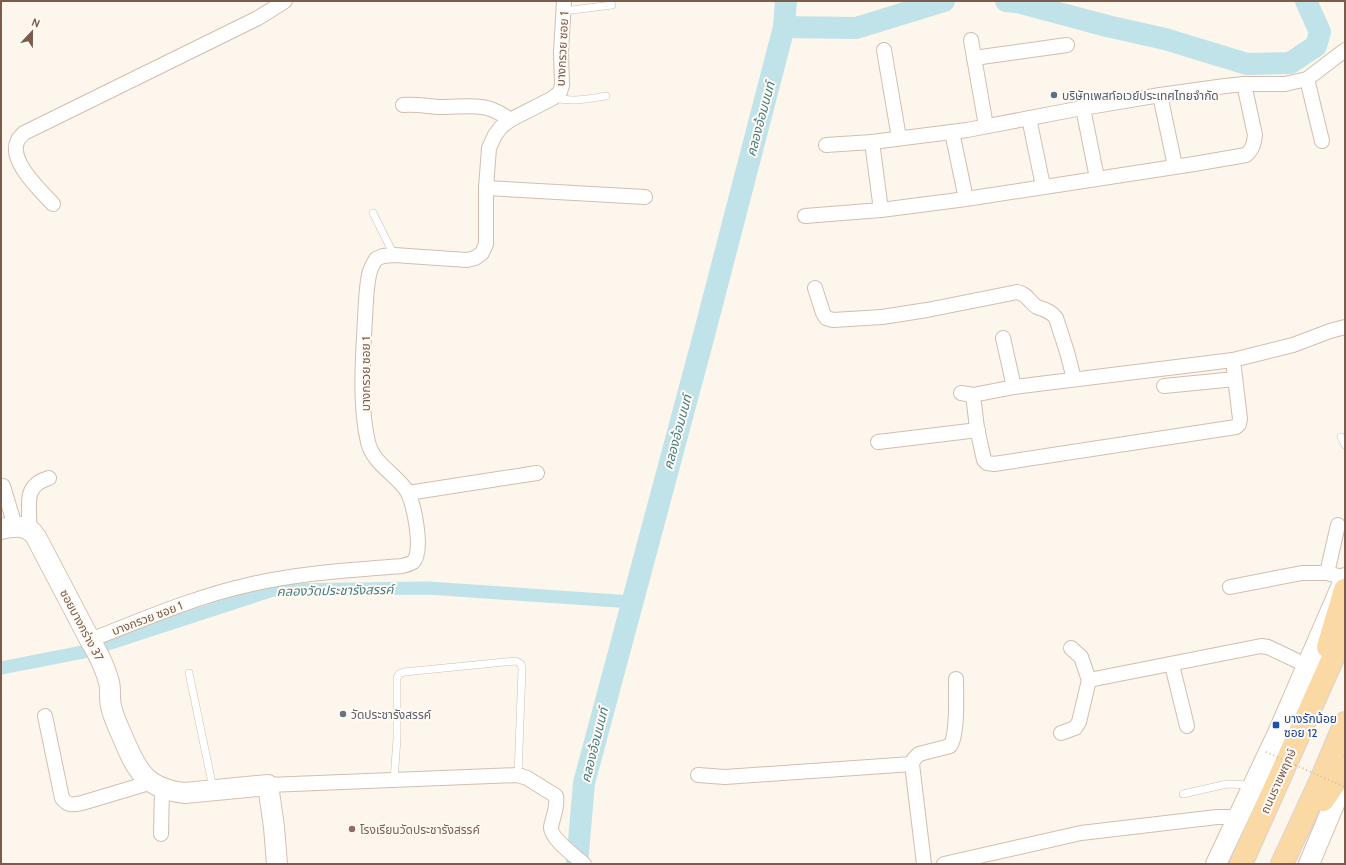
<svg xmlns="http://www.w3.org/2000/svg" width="1346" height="865" font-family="Cabin,'Noto Sans Thai',sans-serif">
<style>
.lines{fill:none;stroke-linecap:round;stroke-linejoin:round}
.canal{stroke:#bfe3e8;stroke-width:13}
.river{stroke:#bfe3e8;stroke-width:22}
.lane-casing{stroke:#d1beb0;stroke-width:8}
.street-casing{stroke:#d1beb0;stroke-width:16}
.secondary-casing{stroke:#d6c0b0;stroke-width:22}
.primary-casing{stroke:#dad1cd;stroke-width:24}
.lane{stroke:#fff;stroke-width:7}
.street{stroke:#fff;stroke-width:14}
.secondary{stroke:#fff;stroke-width:20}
.primary{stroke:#fbd9a5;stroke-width:22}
.path-bridge{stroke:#d9b8a5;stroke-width:2;stroke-dasharray:1 3;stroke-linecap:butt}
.service-dot{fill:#5c6f8a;stroke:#fffaf3;stroke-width:1.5}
.worship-dot{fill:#6b7280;stroke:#fffaf3;stroke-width:1.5}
.transit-dot{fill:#1a4fb4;stroke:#fffaf3;stroke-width:1.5}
.education-dot{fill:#8d6e63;stroke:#fffaf3;stroke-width:1.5}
.labels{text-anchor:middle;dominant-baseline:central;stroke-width:4;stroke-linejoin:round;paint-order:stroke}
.street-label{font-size:12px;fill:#7a5c4d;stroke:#fffaf3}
.service-label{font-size:12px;fill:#4e5e75;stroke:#fffaf3;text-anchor:start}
.worship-label{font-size:12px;fill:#5b616d;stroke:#fffaf3;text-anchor:start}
.transit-label{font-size:12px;fill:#164399;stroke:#fffaf3;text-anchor:start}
.education-label{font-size:12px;fill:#785e54;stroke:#fffaf3;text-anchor:start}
.water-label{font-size:13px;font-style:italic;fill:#437c86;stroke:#fffaf3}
</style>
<rect width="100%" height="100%" fill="#fdf6ec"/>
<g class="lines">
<path class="canal" d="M1 668 83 652 273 590 428 588 632 602"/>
<g class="river">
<path d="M1006 1 1017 2 1107 26 1165 39 1247 64 1290 63 1316 46 1320 32 1306 1"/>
<path d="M784 27 856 28 944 1"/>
<path d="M577 864 584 783 704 335 784 27 786 1"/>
</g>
<g class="lane-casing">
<g id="lane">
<path d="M564 11 612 5"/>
<path d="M554 98C572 102 588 99 606 96"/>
<path d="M373 213 394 255"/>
<path d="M1341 437 1345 445"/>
<path d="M189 673 213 788"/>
<path d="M394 780 397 739V678L399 674 404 672 516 661 521 664 522 669 518 775"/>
<path d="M1183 794 1227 784 1251 785"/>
</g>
</g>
<g class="street-casing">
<g id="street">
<path d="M971 40 986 126"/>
<path d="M884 50 899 138"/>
<path d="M974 58 1067 45"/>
<path d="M1307 79 1322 141"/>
<path d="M1160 95 1175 166"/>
<path d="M403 105C417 104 426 106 440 107 467 107 486 101 510 120"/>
<path d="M1083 108 1097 178"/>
<path d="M1029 118 1043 186"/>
<path d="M952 132 966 199"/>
<path d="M872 142 881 210"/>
<path d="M826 145 872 142 967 130 1077 109 1160 95 1225 86 1244 84H1285L1307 79 1345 50"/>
<path d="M486 188 645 197"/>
<path d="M53 204C41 191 7 160 18 140 19 138 22 135 24 133L258 18 285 1"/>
<path d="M805 216 881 210 966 199 1194 164 1246 155C1253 149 1254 143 1255 135L1244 84"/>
<path d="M815 288 823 313 826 318 833 320 882 317 927 310 1017 292C1028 294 1029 302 1037 307 1045 310 1051 311 1056 318L1067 352 1074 379"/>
<path d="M1003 338 1014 387"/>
<path d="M1164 386 1235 379"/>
<path d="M961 393 973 395 1014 387 1233 360 1293 345 1330 331 1345 327"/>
<path d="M973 395 977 428 984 460 987 463 994 464 1236 427 1239 424 1240 419 1233 360"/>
<path d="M878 442 978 430"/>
<path d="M3 486 15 526"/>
<path d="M408 493 537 473"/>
<path d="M29 530C31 507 21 486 49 478"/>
<path d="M1327 573 1338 525"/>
<path d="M1230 587 1302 573H1327L1345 578"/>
<path d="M90 640C142 620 194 597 248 585 298 573 350 570 402 566 406 565 410 564 413 562 424 552 414 503 407 491 395 473 373 464 368 442 359 404 363 357 365 318 366 304 366 289 369 275 370 269 373 264 376 259L383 256 394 255 467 260 475 258 482 253 486 244V188L489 148 495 135 501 127 510 120 553 98 560 92 562 85 561 52 564 1"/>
<path d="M1172 665 1187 726"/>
<path d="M1089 680 1261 646 1268 647 1308 666"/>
<path d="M45 716 62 798C68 806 72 805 82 803L152 782"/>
<path d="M1061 733 1075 728 1079 722 1089 680 1081 657 1071 648"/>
<path d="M698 775 725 777 912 764"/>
<path d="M268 785 518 775 527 778 556 796C558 807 553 816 551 827 550 838 576 857 584 864"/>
<path d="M161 834 162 788"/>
<path d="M924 864 912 764 914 759 919 754 950 746C958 735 956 694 956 679"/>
<path d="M944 864 1081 833 1217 817H1238"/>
</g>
</g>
<g class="secondary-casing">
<g id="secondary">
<path d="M1 529C14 526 28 524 36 537L90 640C98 653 105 667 109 682 111 690 109 698 111 706 113 717 119 728 123 738 137 771 146 789 185 793L268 785 274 827 277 864"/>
<path d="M1216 864 1278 733 1345 578"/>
<path d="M1309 864 1345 778"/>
</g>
</g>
<g class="primary-casing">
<g id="primary">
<path d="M1328 647 1345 590"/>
<path d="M1323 800 1345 768"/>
<path d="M1241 864 1345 631"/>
<path d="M1282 864 1321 780 1345 723"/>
</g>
</g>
<use href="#lane" class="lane"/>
<use href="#street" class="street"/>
<use href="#secondary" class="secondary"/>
<use href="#primary" class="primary"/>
<path class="path-bridge" d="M1266 752 1345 787"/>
</g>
<circle class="service-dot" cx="1054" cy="95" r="4"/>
<circle class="worship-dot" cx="343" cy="714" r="4"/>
<rect class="transit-dot" x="1272" y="721" width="8" height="8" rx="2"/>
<circle class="education-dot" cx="352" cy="829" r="4"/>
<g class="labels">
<g class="street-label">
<text transform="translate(562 49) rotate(-87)">บางกรวย ซอย 1</text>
<text transform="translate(365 374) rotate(-90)">บางกรวย ซอย 1</text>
<text transform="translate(147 618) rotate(-21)">บางกรวย ซอย 1</text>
<text transform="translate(82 625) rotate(62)">ซอยบางกร่าง 37</text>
<text transform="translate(1278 781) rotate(-66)">ถนนราชพฤกษ์</text>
</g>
<g class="service-label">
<text x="1062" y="95">บริษัทเพสท์อเวย์ประเทศไทยจำกัด</text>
</g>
<g class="worship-label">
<text x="351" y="714">วัดประชารังสรรค์</text>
</g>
<g class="transit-label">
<text x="1284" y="718">บางรักน้อย<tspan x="1284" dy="14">ซอย 12</tspan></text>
</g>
<g class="education-label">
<text x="360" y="829">โรงเรียนวัดประชารังสรรค์</text>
</g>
<g class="water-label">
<text transform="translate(760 119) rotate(-75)">คลองอ้อมนนท์</text>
<text transform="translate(677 432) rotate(-75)">คลองอ้อมนนท์</text>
<text transform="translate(335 590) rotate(-1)">คลองวัดประชารังสรรค์</text>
<text transform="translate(594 745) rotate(-76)">คลองอ้อมนนท์</text>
</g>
</g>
<rect width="1346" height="865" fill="none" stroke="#7a5c4d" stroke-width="4"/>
<g transform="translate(32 32) rotate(22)" stroke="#fffaf3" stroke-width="3" paint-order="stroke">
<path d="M0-3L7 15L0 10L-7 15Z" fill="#7a5c4d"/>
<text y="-6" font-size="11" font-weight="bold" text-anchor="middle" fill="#7a5c4d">N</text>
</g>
</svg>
